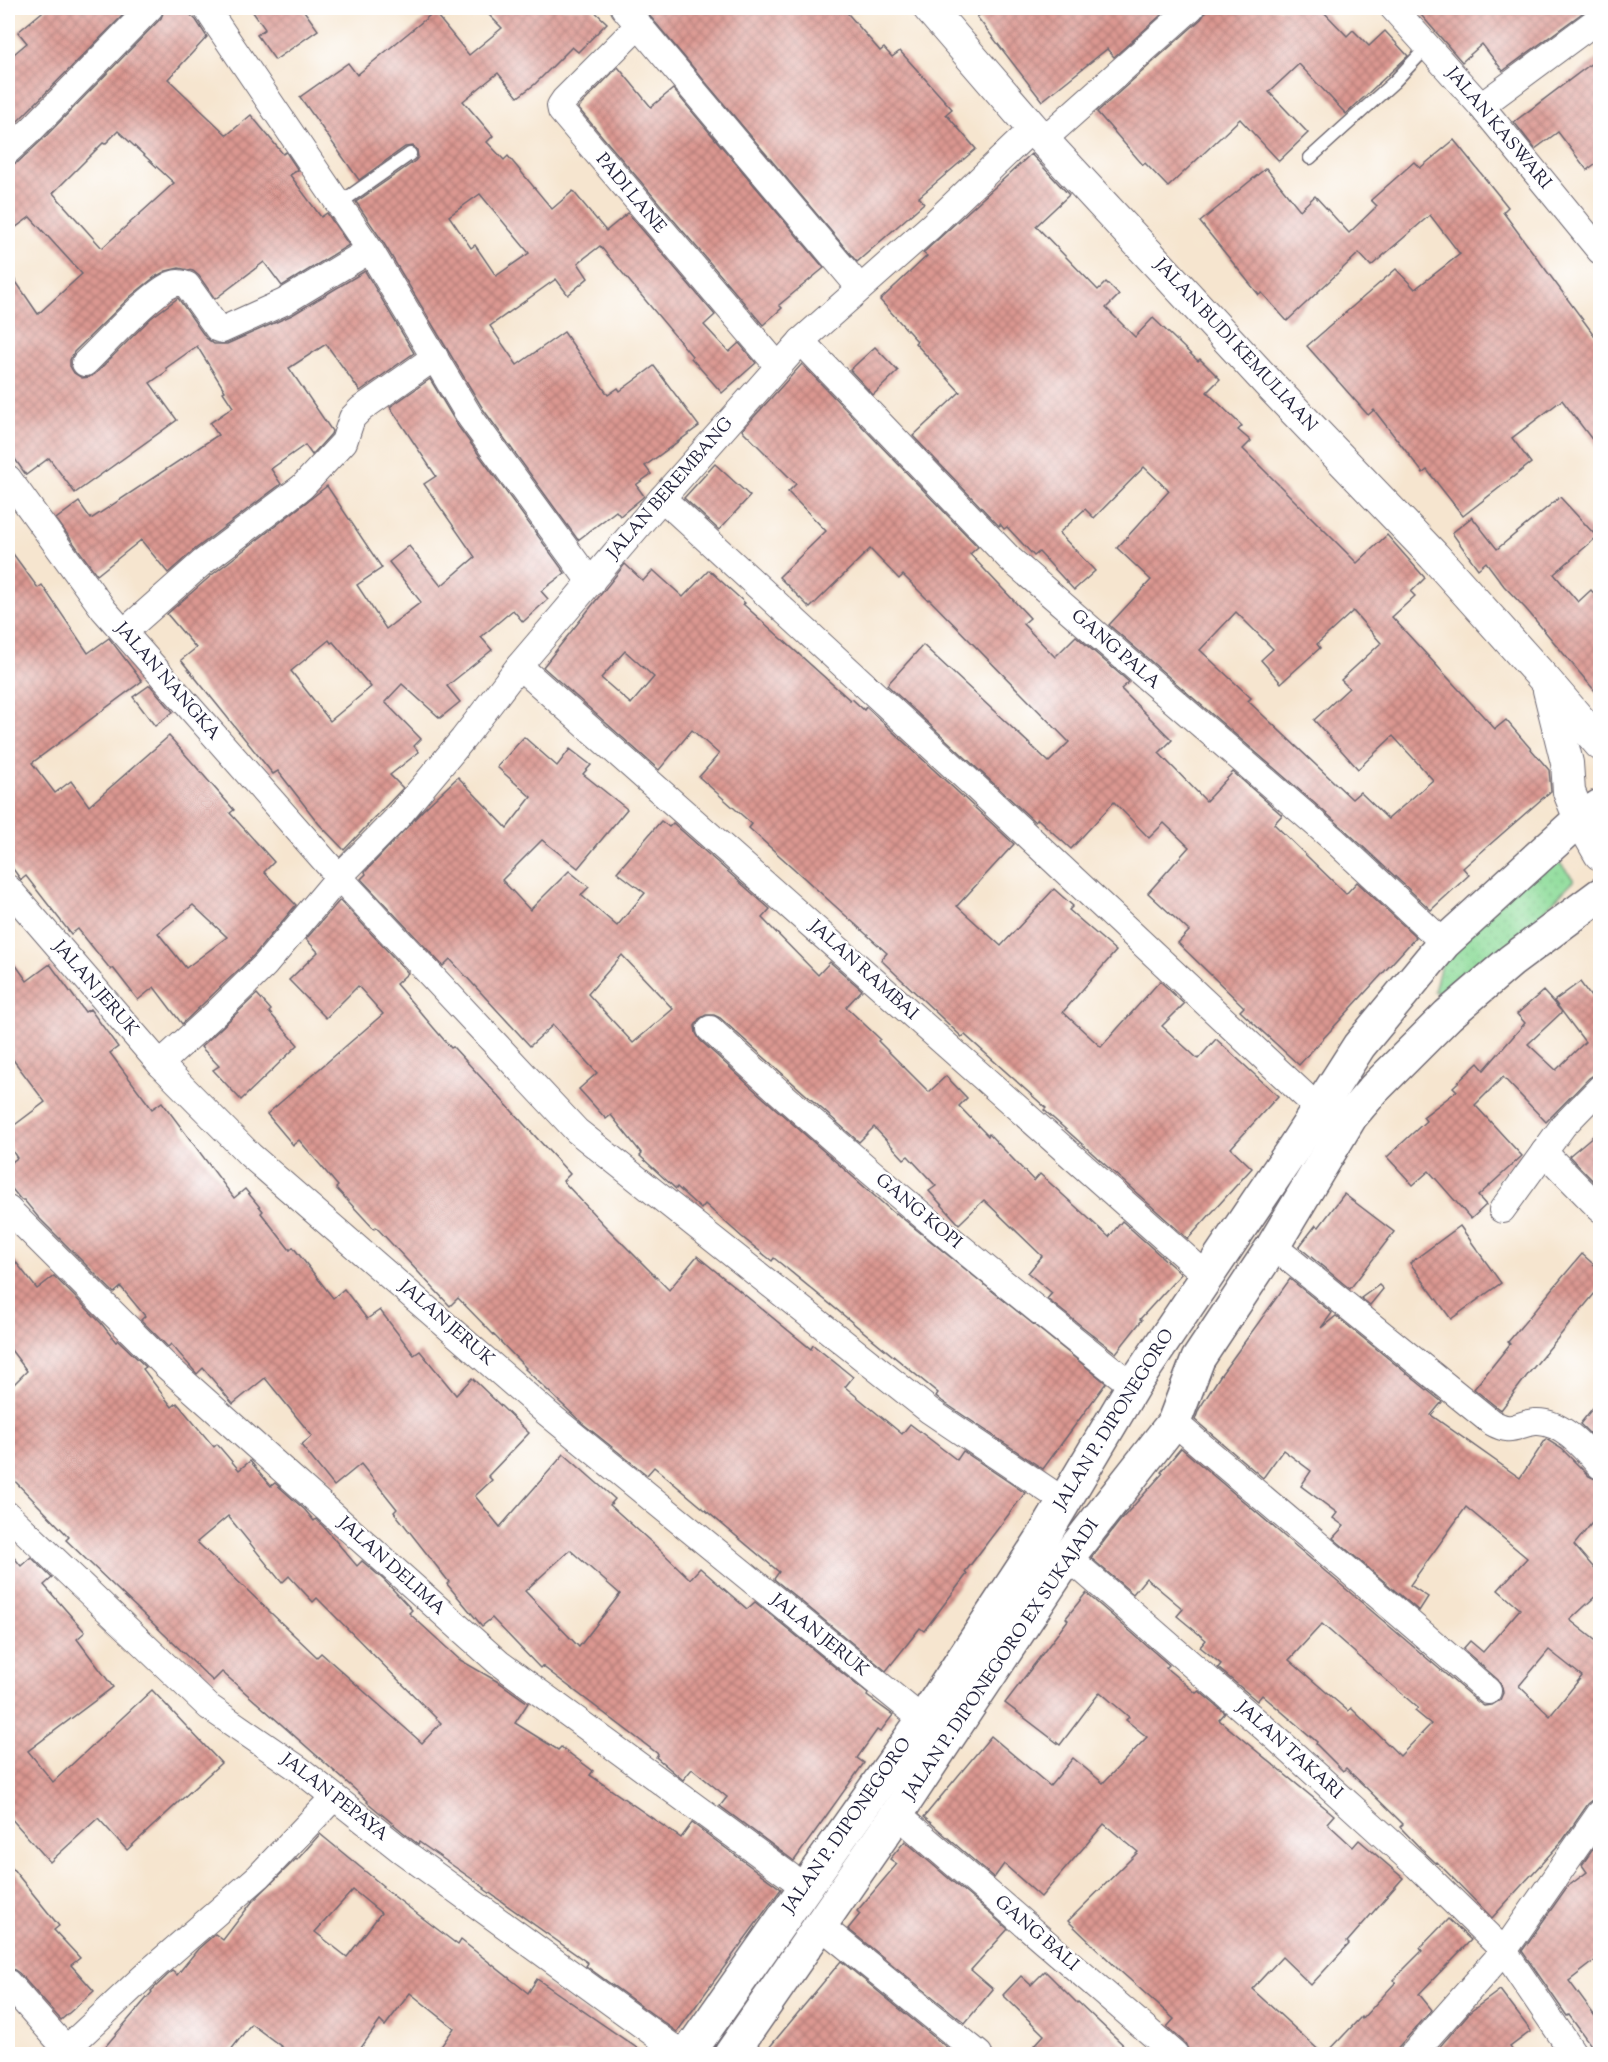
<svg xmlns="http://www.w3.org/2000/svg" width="1608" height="2062" font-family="'Sorts Mill Goudy',serif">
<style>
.grass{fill:url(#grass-dots);stroke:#587f6a;stroke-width:1.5}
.building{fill:url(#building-cross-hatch);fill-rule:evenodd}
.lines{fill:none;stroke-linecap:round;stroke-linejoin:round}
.service-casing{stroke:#6c666f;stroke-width:15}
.minor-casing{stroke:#6c666f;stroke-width:28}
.tertiary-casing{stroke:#6c666f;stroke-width:34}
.primary-casing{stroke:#6c666f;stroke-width:36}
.service{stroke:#fff;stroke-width:12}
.minor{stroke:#fff;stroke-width:26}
.tertiary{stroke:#fff;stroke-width:32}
.primary{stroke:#fff;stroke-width:33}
.labels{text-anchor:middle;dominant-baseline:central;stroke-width:5;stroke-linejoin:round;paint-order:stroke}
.street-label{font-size:18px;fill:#22223b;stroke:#fff}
</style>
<defs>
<pattern id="grass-dots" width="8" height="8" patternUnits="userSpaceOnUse" patternTransform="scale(1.5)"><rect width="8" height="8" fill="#8edc9a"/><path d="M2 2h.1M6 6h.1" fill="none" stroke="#7abc86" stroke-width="1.8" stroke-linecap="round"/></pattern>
<pattern id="building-cross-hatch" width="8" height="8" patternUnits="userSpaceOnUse" patternTransform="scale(1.5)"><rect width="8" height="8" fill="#dc9891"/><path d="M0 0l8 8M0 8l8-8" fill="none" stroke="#b27c78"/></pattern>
</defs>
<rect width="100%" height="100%" fill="#fff"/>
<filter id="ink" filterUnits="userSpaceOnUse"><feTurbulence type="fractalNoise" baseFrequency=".0167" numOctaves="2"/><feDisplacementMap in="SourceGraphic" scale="12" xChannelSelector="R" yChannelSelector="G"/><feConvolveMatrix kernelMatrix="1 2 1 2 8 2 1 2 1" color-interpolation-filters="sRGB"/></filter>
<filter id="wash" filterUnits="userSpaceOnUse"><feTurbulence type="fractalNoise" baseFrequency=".008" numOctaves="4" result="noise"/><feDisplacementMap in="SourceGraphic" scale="24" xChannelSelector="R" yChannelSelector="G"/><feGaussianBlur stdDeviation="1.35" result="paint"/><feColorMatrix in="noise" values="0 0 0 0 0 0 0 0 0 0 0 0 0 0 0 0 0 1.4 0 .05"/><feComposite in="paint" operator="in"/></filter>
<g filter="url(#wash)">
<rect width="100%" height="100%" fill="#f6e5cf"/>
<path class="grass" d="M1547 848 1574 880 1479 977 1449 998 1434 991 1441 965Z"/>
<g id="blocks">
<g class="building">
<path d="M47 8H130L8 131V59L27 43 18 32Z"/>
<path d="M165 8H183L196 20 207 37 168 79 227 135 251 115 283 154 286 152 298 170 290 175 321 217 327 213 349 245 282 286 264 262 215 299 199 276 193 271 179 268 166 271 155 277 131 296 74 352 70 360V366L74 373 82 378 89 377 95 374 151 318 178 298 206 338 214 344H227L292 315 365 271 414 353 360 391 326 344 289 368 332 431 331 434 312 455 305 445 271 469 281 484 194 550 168 573 141 540 97 575 56 519 79 502 91 519 218 435 210 423 233 407 223 392 225 391 197 346 166 368 167 371 150 383 177 420 75 493 49 458 26 475 8 449V270L38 314 82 274 30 217 8 233V166L18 162 43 139 161 18ZM118 131 174 183 102 248 53 193 103 143 105 144Z"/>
<path d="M250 8H302L318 30 275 60 257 35 265 29Z"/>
<path d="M482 8H591L607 23 578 52 572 47 535 84 518 97 498 73 463 101 493 136 487 142 504 160 508 156 552 209 573 191 606 231 628 213 715 315 704 325 729 352 739 343 756 363 722 393 691 358 692 356 600 246 578 263 588 278 568 295 556 279 490 326 517 365 564 332 608 395 618 388 620 391 654 366 699 426 645 466 651 474 636 485 644 496 642 498 620 516 616 511 578 540 483 409 383 242 356 202 415 161 418 157 417 150 413 146 405 147 359 180 300 97 348 63 357 75 434 12 469 55 502 28ZM480 194 529 253 496 276 475 245 471 248 449 216Z"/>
<path d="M643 8H843L880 51 884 48 892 57 900 51 952 109 946 114 976 149 919 197 924 203 857 262Z"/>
<path d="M989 8H1169L1114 57 1107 49 1042 101 977 17Z"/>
<path d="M1206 8H1320L1347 36 1353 30 1369 46 1385 31 1408 56 1346 114 1299 64 1269 92 1308 133 1279 161 1240 119 1168 187 1145 163 1143 165 1097 112 1201 19 1205 13Z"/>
<path d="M1415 8H1589L1503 71 1482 44 1462 62Z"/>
<path d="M1600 57V160L1587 170 1558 132 1535 149 1514 122Z"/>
<path d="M618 67 651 107 673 89 824 268 779 305 782 308 763 325 578 108Z"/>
<path d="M1454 140 1508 207 1503 212 1600 343V450L1562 400 1512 438 1531 463 1463 516 1427 470 1423 473 1374 410 1368 415 1307 346 1396 269 1415 289 1460 254 1430 215 1371 266 1359 253 1287 321 1262 293 1259 295 1200 222 1266 168 1300 210 1315 196 1349 233 1377 206 1371 200 1414 162 1420 168Z"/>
<path d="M1031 154 1069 195 1036 226 1098 290 1106 282 1119 295 1106 308 1135 337 1153 318 1198 361 1200 359 1220 379 1207 392 1242 426 1238 430 1251 441 1243 449 1357 563 1387 535 1425 578 1411 592 1415 596 1392 617 1495 729 1506 720 1549 770 1551 791 1463 868 1469 875 1431 910 1343 828 1109 625 1151 580 1117 548 1169 491 1144 467 1094 518 1085 509 1059 533 1095 571 1074 590 1039 552 1034 556 1007 527 1004 529 1000 524 999 526 913 436 960 392 915 343 917 341 880 300 927 256 923 253ZM1353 611 1381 643 1341 680 1349 688 1314 720 1358 769 1393 736 1433 780 1388 819 1360 792 1352 799 1248 701 1251 698 1200 650 1236 612 1273 649 1261 660 1281 683 1320 648 1317 644Z"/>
<path d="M875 347 898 371 873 395 850 370Z"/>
<path d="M802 364 978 547 970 554 1030 618 1023 624 1055 657 1076 636 1129 682 1121 689 1172 740 1159 753 1206 801 1233 772 1282 815 1274 824 1346 894 1357 882 1416 937 1299 1065 1240 1011 1244 1007 1178 943 1189 931 1148 893 1189 847 1164 823 1149 838 1114 802 1071 849 1038 819 1035 822 887 685 923 645 1049 762 1069 742 929 599 928 600 903 575 899 579 870 549 810 608 779 577 826 531 788 492 796 484 742 430Z"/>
<path d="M430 379 458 426 565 573 541 591 548 599 523 622 513 610 481 637 492 650 447 686 460 702 440 718 402 684 385 702 421 739 414 746 419 752 390 775 403 788 344 850 319 824 278 771 273 774 181 660 196 648 167 614 213 574 327 486 382 568 357 585 386 629 421 602 389 562 409 546 441 586 475 557 424 484 436 476 390 407ZM329 640 331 643 333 642 371 687 330 721 291 671Z"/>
<path d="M715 464 750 496 719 530 684 498Z"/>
<path d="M1560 497 1597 537 1554 574 1578 602 1591 590 1600 600V697L1526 609 1504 586 1486 562 1478 569 1452 533 1472 517 1497 549Z"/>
<path d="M8 547 38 588 42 585 88 653 109 638 142 681 32 763 55 793 71 781 89 806 169 736 234 810 230 813 274 862 264 872 296 905 254 955 182 1024 154 987 138 1000 113 968 111 970 78 929 71 934 26 876 21 880 8 862ZM193 905 227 937 186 968 158 933Z"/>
<path d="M625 564 643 581 653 570 683 597 709 570 745 603 743 604 850 700 852 699 864 710 866 707 1014 844 957 906 1001 946 1054 889 1073 906 1069 910 1116 951 1063 1012 1101 1047 1160 981 1184 1004 1162 1026 1198 1059 1216 1039 1278 1096 1231 1148 1252 1168 1188 1239 1044 1110 1046 1108 965 1035 962 1037 923 1000 881 960 887 953 749 828 752 824 699 777 719 754 692 730 659 770 543 667ZM625 651 654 677 631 704 601 678Z"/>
<path d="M150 685 173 712 155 726 133 697Z"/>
<path d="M524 737 557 766 570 749 591 765 583 774 627 809 578 868 542 840 502 880 530 910 569 871 589 887 581 895 617 926 645 893 617 872 661 821 669 827 673 823 770 909 762 918 818 975 830 962 862 990 846 1007 880 1039 878 1041 929 1092 946 1076 967 1098 959 1106 988 1136 989 1134 1034 1181 1040 1174 1109 1237 1122 1221 1181 1274 1140 1319 1142 1320 1116 1353 1047 1299 1052 1293 1028 1273 1042 1256 984 1200 959 1224 929 1191 936 1186 908 1156 904 1159 874 1127 859 1142 720 1018 714 1015H706L699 1019 695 1026 696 1033 700 1040 751 1087 895 1214 896 1213 1106 1383 1043 1469 942 1401 936 1396 938 1393 774 1258 772 1261 742 1237 705 1204 701 1209 677 1187 676 1189 640 1156 642 1154 611 1115 606 1119 579 1089 597 1073 553 1025 530 1046 450 959 443 966 361 879 366 874 365 872 423 810 458 777 507 828 531 797 497 767ZM622 955 673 1009 633 1043 588 994Z"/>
<path d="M340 900 408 973 396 984 451 1048 453 1047 570 1174 563 1181 603 1224 669 1290 697 1256 811 1349 813 1345 853 1377 845 1387 902 1434 910 1424 957 1460 963 1451 1025 1493 965 1572 967 1574 924 1631 920 1628 886 1671 774 1579 779 1572 654 1467 647 1475 582 1423 525 1369 526 1368 458 1298 450 1306 376 1227 374 1229 336 1188 338 1186 299 1140 293 1145 267 1114 383 1014 358 986 326 1018 289 980 318 952 306 939Z"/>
<path d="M8 954 27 981 50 964 85 1012 90 1009 118 1047 110 1053 152 1109 162 1102 234 1198 245 1189 263 1211 261 1213 290 1250 293 1247 333 1298 344 1289 367 1319 380 1310 414 1355 420 1351 456 1395 472 1378 529 1433 488 1476 492 1480 475 1496 500 1527 564 1454 615 1499 610 1505 660 1550 690 1579 700 1568 747 1609 755 1602 868 1694 867 1696 893 1715 880 1732 877 1730 857 1758 864 1763 794 1861 720 1806 727 1797 692 1769 683 1780 656 1757 658 1754 542 1666 540 1668 492 1618 482 1626 447 1584 449 1582 394 1512 397 1509 361 1464 334 1486 301 1445 312 1436 265 1378 233 1404 203 1368 197 1374 171 1344 168 1347 141 1320 145 1316 121 1287 114 1293 38 1217 24 1200H21L8 1184V1165L17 1158 8 1144V1130L45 1102 8 1053ZM570 1550 620 1594 579 1647 525 1591Z"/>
<path d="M1580 982 1591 997 1600 990V1071L1589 1078 1546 1122 1503 1077 1475 1105 1522 1156 1478 1196 1486 1205 1471 1219 1429 1171 1413 1185 1387 1157 1426 1121 1423 1117 1457 1091 1453 1087 1478 1063 1484 1070 1525 1023 1517 1014 1543 991 1562 1012 1528 1044 1556 1070 1585 1042 1554 1001Z"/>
<path d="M257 994 271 1010 269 1012 298 1045 241 1100 213 1070 219 1066 201 1047Z"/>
<path d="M1600 1130V1188L1569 1156Z"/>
<path d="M1344 1194 1394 1232 1350 1289 1299 1247 1316 1225 1319 1227Z"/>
<path d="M1460 1226 1501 1283 1451 1319 1410 1263Z"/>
<path d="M8 1252 37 1289 54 1276 101 1323 116 1342 118 1340 146 1367 143 1369 172 1407 177 1403 214 1447 217 1444 239 1470 250 1461 271 1486 275 1483 305 1510 314 1521 316 1519 323 1526 357 1566 362 1561 384 1580 412 1610 409 1613 460 1660 500 1683 528 1703 515 1723 558 1750 561 1747 593 1771 590 1775 681 1838 692 1823 781 1889 677 2032 586 1966 588 1963 484 1889 485 1888 419 1842 418 1844 410 1838 367 1802 368 1801 222 1672 213 1681 66 1540 69 1537 8 1474V1390L27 1371 8 1346ZM228 1516 282 1583 289 1576 313 1602 317 1598 441 1723 422 1743 321 1653 317 1657 197 1542Z"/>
<path d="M1582 1254 1600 1270V1287L1529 1373 1501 1410 1499 1409 1474 1389 1510 1344 1508 1342Z"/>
<path d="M1290 1279 1332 1313 1321 1328 1336 1316 1442 1402 1431 1415 1520 1478 1546 1439 1562 1449 1589 1476 1600 1481V1513L1574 1545 1600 1575V1592L1570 1620 1600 1644V1798L1593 1800 1588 1804 1563 1840 1492 1918 1437 1862 1436 1863 1421 1849 1400 1827 1403 1824 1346 1768 1343 1771 1316 1744 1317 1742 1262 1695 1257 1701 1218 1668 1221 1664 1200 1647 1206 1640 1177 1616 1183 1609 1146 1578 1133 1594 1091 1558 1119 1522 1163 1473 1161 1472 1181 1448 1478 1702 1484 1706 1492 1705 1500 1700 1503 1693 1502 1687 1498 1680 1463 1649 1470 1641 1483 1652 1520 1609 1498 1590 1527 1558 1466 1507 1410 1585 1428 1597 1419 1611 1333 1538 1344 1526 1333 1518 1337 1513 1301 1486 1311 1471 1283 1450 1263 1478 1195 1420 1199 1409 1220 1376ZM1322 1624 1418 1708 1415 1711 1431 1724 1400 1756 1351 1708 1348 1711 1289 1660ZM1549 1650 1582 1676 1550 1716 1519 1686Z"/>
<path d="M1379 1285 1383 1289 1370 1305 1361 1298Z"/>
<path d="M1600 1399V1444L1580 1424Z"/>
<path d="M8 1550 21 1566 31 1557 52 1578 44 1585 85 1632 77 1639 113 1687 28 1751 53 1782 152 1690 221 1763 127 1850 98 1818 50 1862 8 1815Z"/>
<path d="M1086 1593 1169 1665 1166 1668 1196 1693 1199 1691 1225 1713 1219 1720 1334 1815 1327 1823 1353 1847 1359 1840 1403 1878 1347 1942 1349 1944 1311 1985 1282 1957 1252 1989 1324 2055H1193L1189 2052 1185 2043 1167 2027 1174 2019 1119 1970 1068 1921 1138 1852 1104 1824 1041 1897 1004 1864 994 1878 924 1817 991 1736 1050 1786 1073 1758 1103 1783 1147 1737 1126 1720 1129 1717 1100 1692 1060 1745 1005 1703 1068 1620 1066 1618Z"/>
<path d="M320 1834 383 1886 382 1887 458 1945 461 1940 528 1993 537 1979 647 2055H435L454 2028 410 1993 385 2026 380 2021 356 2055H293L251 2024 227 2055H98L152 1992 151 1991 172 1971 177 1975 198 1949 215 1934 223 1940 252 1902 296 1859 297 1860ZM353 1890 381 1913 347 1957 315 1932Z"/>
<path d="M1600 1839V1957L1569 1981 1600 2023V2055H1598L1569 2015 1567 2016 1522 1951 1567 1887 1587 1872 1582 1865Z"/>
<path d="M905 1841 1008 1929 971 1970 993 1989 965 2023 848 1929 860 1914 857 1911 897 1864 890 1859Z"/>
<path d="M8 1863 59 1926 54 1930 80 1958 71 1965 94 1991 61 2020 19 1973 13 1969 8 1968Z"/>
<path d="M1448 1919 1471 1940 1419 1994 1432 2010 1413 2031 1391 2055H1325L1361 2017 1362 2019 1396 1982 1393 1980 1422 1951 1420 1948Z"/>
<path d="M841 1961 956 2055H763Z"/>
<path d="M1045 1971 1077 2003 1078 2002 1134 2055H1026L1044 2035 1003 1995 1021 1976 1031 1985Z"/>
<path d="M1500 1990 1531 2031 1510 2047 1516 2055H1438L1436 2051 1470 2012Z"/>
</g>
</g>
</g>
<g filter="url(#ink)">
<use href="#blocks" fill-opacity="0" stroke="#6c666f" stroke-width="1.5"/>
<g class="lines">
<g class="service-casing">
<g id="service">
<path d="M1310 158 1394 82 1428 46"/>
<path d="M340 203 410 154"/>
</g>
</g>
<g class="minor-casing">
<g id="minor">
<path d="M206 8 370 250 470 417 591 583"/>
<path d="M624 8 860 288"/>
<path d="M1393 8 1481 106 1600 251"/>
<path d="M639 25 564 100 560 106 561 111 778 366"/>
<path d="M1481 106 1600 18"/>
<path d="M1043 140 1191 8"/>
<path d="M8 151 32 129 150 8"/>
<path d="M801 341 1010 559 1333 839 1444 943"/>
<path d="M85 363C104 345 152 291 173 284 178 282 182 283 187 285L218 329 222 330 284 302 370 250"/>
<path d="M8 478 104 610 339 877 577 1131 930 1411 1064 1501"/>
<path d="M662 498 969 781 1318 1108"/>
<path d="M124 632 203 562 302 487 344 442 352 418 361 409 435 357"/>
<path d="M519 666 1207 1276"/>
<path d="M8 888 160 1064 250 1155 547 1413 923 1720"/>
<path d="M710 1029C846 1155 988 1272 1133 1386"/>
<path d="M160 1064 216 1013 265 965 339 877 396 819 463 739 519 666 662 498 801 341 931 226 1033 128"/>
<path d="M1544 1152 1600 1209"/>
<path d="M8 1209 164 1364 499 1663 806 1888"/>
<path d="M1502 1210 1563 1126 1600 1088"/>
<path d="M1273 1246 1491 1422C1514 1435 1514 1424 1535 1422 1561 1420 1585 1449 1600 1466"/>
<path d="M1174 1422C1278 1512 1385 1599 1488 1691"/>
<path d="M8 1515 209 1707 299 1769 401 1850 682 2054"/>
<path d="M1068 1557 1277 1739 1417 1866 1504 1951 1574 2054"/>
<path d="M897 1814 1175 2054"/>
<path d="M821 1926 979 2054"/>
<path d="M8 1983 67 2050"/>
<path d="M61 2054 153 1968 259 1876 334 1797"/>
<path d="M1413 2054 1504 1951 1600 1813"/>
</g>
</g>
<g class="tertiary-casing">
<g id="tertiary">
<path d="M929 8 1043 140 1270 385 1434 556 1546 681 1600 744"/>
<path d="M1549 690 1567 763 1569 792 1580 819 1600 854"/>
</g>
</g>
<g class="primary-casing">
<g id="primary">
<path d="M688 2054 923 1720 1042 1539 1133 1386 1291 1152 1359 1046 1444 943 1580 819 1600 806"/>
<path d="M731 2054 897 1814 1068 1557 1174 1422 1198 1359 1273 1246 1351 1116 1374 1089 1448 1015 1511 961 1600 895"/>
</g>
</g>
<use href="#service" class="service"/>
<use href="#minor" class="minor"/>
<use href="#tertiary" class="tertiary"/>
<use href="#primary" class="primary"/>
</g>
</g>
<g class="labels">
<g class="street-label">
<text transform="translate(1498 129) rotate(50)">JALAN KASWARI</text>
<text transform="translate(630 194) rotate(50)">PADI LANE</text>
<text transform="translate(1235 346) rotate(47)">JALAN BUDI KEMULIAAN</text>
<text transform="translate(671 489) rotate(-49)">JALAN BEREMBANG</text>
<text transform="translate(1115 650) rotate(41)">GANG PALA</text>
<text transform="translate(167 682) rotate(49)">JALAN NANGKA</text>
<text transform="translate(863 971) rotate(42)">JALAN RAMBAI</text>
<text transform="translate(95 989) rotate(49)">JALAN JERUK</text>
<text transform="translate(918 1212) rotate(40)">GANG KOPI</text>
<text transform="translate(446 1324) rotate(41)">JALAN JERUK</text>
<text transform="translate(1115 1420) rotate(-58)">JALAN P. DIPONEGORO</text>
<text transform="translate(391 1567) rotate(42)">JALAN DELIMA</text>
<text transform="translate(819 1636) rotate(39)">JALAN JERUK</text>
<text transform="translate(1002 1660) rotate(-56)">JALAN P. DIPONEGORO EX SUKAJADI</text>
<text transform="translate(1289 1751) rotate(42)">JALAN TAKARI</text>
<text transform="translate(334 1798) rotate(38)">JALAN PEPAYA</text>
<text transform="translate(848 1826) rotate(-55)">JALAN P. DIPONEGORO</text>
<text transform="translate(1036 1934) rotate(41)">GANG BALI</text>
</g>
</g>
<rect width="1608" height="2062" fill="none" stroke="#fff" stroke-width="30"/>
</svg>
